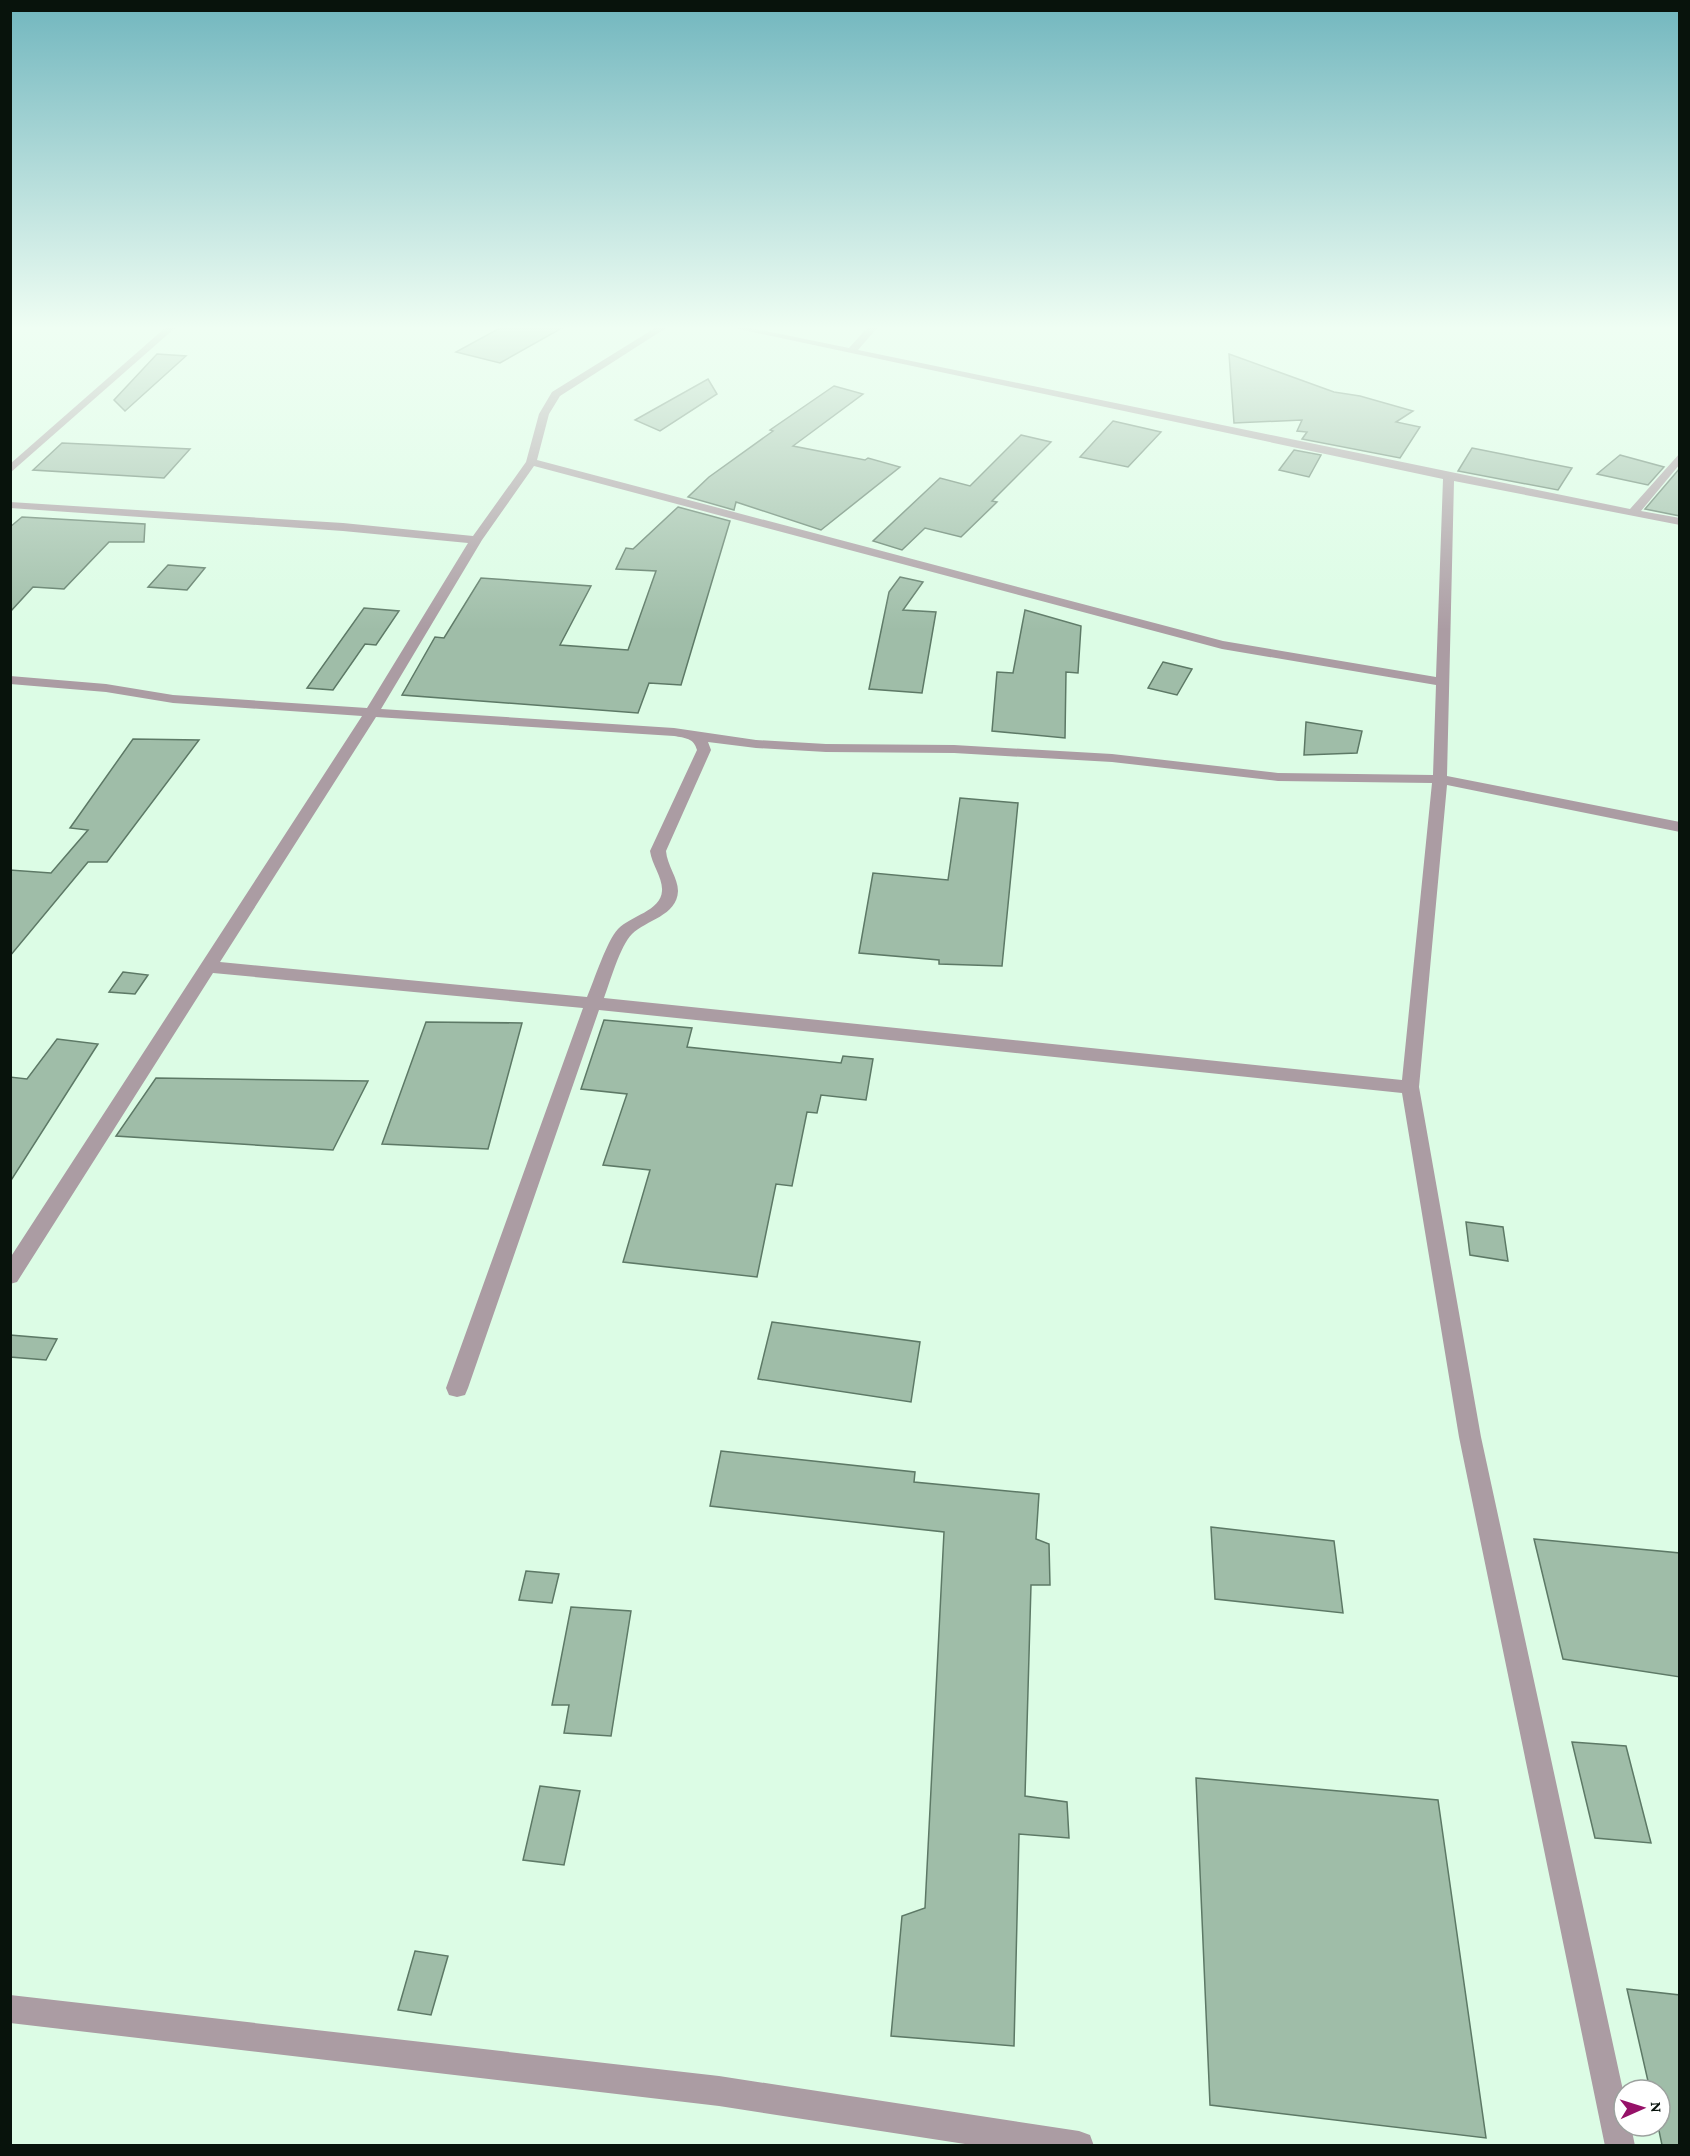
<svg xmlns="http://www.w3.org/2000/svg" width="1690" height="2156" font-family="'Crimson Pro',serif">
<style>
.building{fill:#9fbda8;stroke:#5d7966;stroke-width:1.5}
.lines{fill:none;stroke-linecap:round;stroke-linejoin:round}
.minor{fill:#ab9ca3;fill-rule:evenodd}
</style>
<rect width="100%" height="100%" fill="#dcfce5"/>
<g class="building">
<path d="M500 328H562L500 363 456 352Z"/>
<path d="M157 354 186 356 125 411 114 400Z"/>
<path d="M1229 354 1334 392 1360 396 1413 411 1396 422 1420 427 1400 458 1302 439 1307 432 1297 431 1302 420 1234 423Z"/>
<path d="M708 379 717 394 660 431 635 420Z"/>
<path d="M834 386 863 394 793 446 865 460 868 458 900 467 821 530 736 502 734 510 688 497 709 477 773 431 770 430Z"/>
<path d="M1113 421 1161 432 1128 467 1080 457Z"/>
<path d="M1021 435 1051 442 992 501 997 502 961 537 925 528 902 550 873 541 940 478 970 486Z"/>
<path d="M62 443 190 449 164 478 33 470Z"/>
<path d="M1472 448 1572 468 1558 490 1458 471Z"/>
<path d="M1294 450 1321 455 1309 477 1279 470Z"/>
<path d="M1620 455 1664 467 1648 485 1597 474Z"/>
<path d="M1680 468V516L1645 509Z"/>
<path d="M678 507 730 521 681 685 649 683 638 713 402 695 435 637 444 638 481 578 591 586 560 645 628 650 656 571 616 569 626 548 633 549Z"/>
<path d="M22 517 145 524 144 542H109L64 589 33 587 10 612V527Z"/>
<path d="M168 565 205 568 187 590 148 587Z"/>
<path d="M900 577 923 582 903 610 936 612 922 693 869 689 889 592Z"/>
<path d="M364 608 399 611 376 645 365 644 333 690 307 688Z"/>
<path d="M1025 610 1081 626 1078 673 1066 672 1065 738 992 731 997 672 1013 673Z"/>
<path d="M1163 662 1192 669 1177 695 1148 688Z"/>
<path d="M1306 722 1362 731 1357 753 1304 755Z"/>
<path d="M133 739 199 740 107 862H88L10 956V870L51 873 88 830 70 828Z"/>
<path d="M960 798 1018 803 1002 966 939 964V960L859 953 873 873 948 880Z"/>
<path d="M123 972 148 975 135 994 109 992Z"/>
<path d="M604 1020 692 1028 687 1047 841 1063 843 1056 873 1059 866 1100 821 1095 817 1113 807 1112 792 1186 776 1184 757 1277 623 1262 650 1170 603 1165 627 1094 581 1089Z"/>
<path d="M426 1022 522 1023 488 1149 382 1144Z"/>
<path d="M57 1039 98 1044 10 1182V1077L27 1079Z"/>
<path d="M156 1078 368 1081 333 1150 116 1136Z"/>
<path d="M1466 1222 1503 1227 1508 1261 1470 1255Z"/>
<path d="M772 1322 920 1342 911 1402 758 1379Z"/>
<path d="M10 1335 57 1339 46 1360 10 1357Z"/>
<path d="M721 1451 915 1472 914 1482 1039 1494 1036 1539 1049 1544 1050 1585H1031L1025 1796 1067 1802 1069 1838 1019 1834 1014 2046 891 2036 902 1916 925 1908 944 1532 710 1506Z"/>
<path d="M1211 1527 1334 1541 1343 1613 1215 1599Z"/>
<path d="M1534 1539 1680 1553V1677L1563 1659Z"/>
<path d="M526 1571 559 1574 552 1603 519 1600Z"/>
<path d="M571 1607 631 1611 611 1736 564 1733 569 1705H552Z"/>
<path d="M1572 1742 1626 1746 1651 1843 1595 1838Z"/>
<path d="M1196 1778 1438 1800 1486 2138 1210 2105Z"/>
<path d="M540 1786 580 1791 564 1865 523 1860Z"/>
<path d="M415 1951 448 1956 431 2015 398 2010Z"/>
<path d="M1627 1989 1680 1995V2145H1662L1658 2126H1660V2090H1650Z"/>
</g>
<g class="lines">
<g class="minor">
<path d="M165 328H175L10 473V464Z"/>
<path d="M655 328H666L560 396 549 414 537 460 1223 641 1436 677 1443 479 734 328H751L849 348 867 328H877L858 350 1630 509 1680 453V464L1641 511 1680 518V525L1454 481 1447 776 1680 822V832L1447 785 1419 1087 1481 1437 1624 2095V2126H1631L1635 2146H1605L1459 1437 1402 1093 599 1010 468 1388 465 1395 457 1397 449 1395 446 1388 583 1008 213 973 17 1282 10 1284V1258L362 716 173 703 106 692 10 684V676L106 684 173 695 367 708 468 543 343 531 10 508V502L343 523 473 536 526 462 539 414 552 392ZM534 466 1222 649 1436 685 1433 775 1278 773 1112 754 954 745 826 744 756 740 674 728 381 709 482 540ZM376 717 674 736C685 738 694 738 697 750L650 851C652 865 663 878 662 891 661 911 630 916 618 929 607 940 594 981 587 997L220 962ZM708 742 756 748 826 752 954 753 1112 762 1278 781 1432 783 1402 1080 604 998C610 982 620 946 632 934 646 920 677 916 678 891 678 878 667 865 666 851L711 750Z"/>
<path d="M10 1995 719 2076 1079 2131 1090 2135 1094 2146H978L719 2106 10 2023Z"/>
</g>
</g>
<linearGradient id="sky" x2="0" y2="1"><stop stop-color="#71b6be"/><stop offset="0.52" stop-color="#effef3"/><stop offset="1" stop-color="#effef3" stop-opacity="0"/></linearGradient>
<rect width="1690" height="630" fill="url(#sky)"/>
<rect width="1690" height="2156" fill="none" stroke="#08130c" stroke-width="24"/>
<g transform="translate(1642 2108) rotate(87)"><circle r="28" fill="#ffffff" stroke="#9ca19e" stroke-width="1.5"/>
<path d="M0-4.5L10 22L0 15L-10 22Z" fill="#961168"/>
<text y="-9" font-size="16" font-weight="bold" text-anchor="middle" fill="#08130c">N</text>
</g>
</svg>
